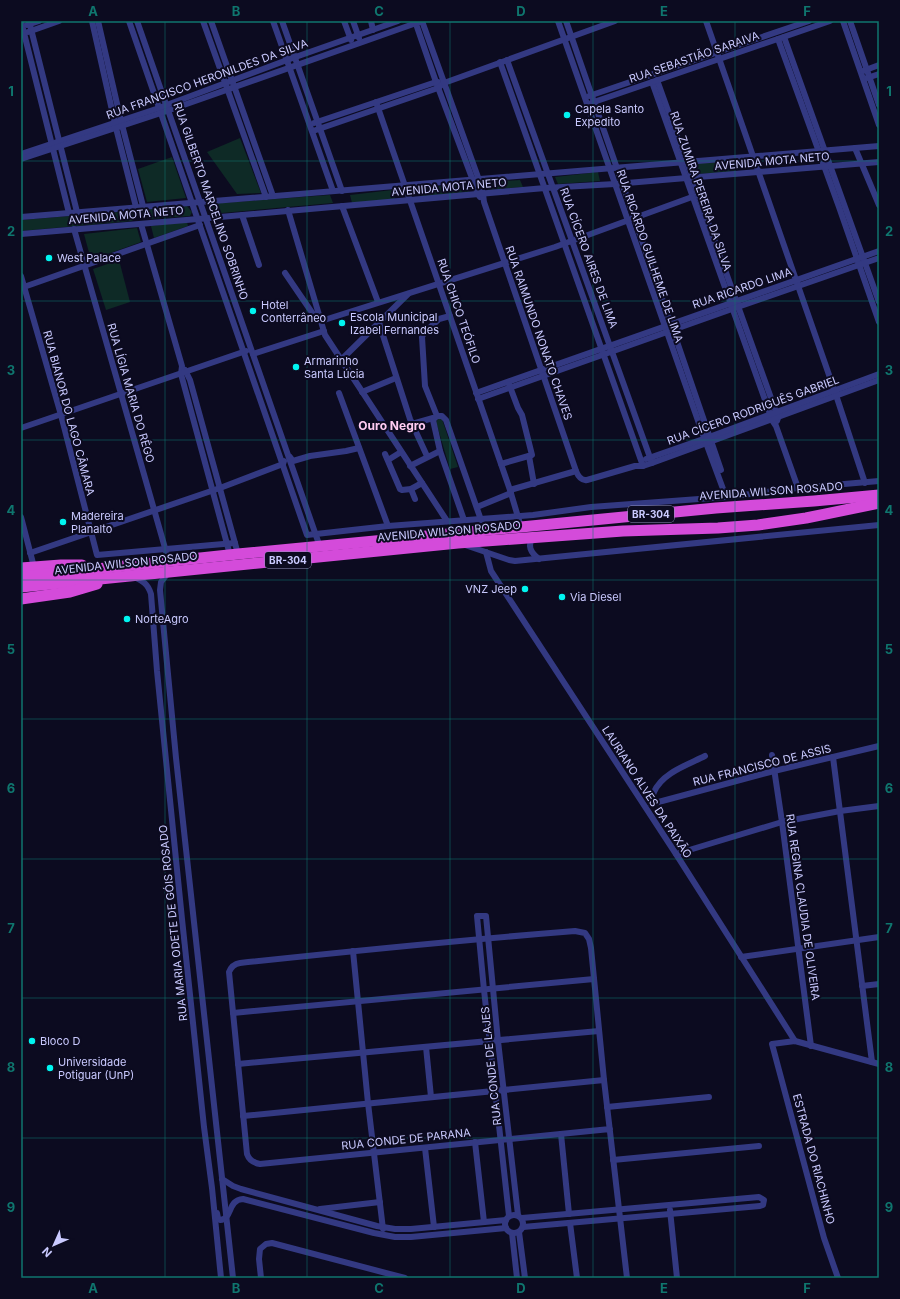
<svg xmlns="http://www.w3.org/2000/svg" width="900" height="1299" font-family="Inter,sans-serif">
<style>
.green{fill:#0e2a26}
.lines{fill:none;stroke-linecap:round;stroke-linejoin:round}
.minor{stroke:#333982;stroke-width:6}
.trunk{stroke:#d44bda;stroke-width:11}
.grid{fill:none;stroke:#0f766e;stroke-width:1;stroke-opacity:0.55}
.poi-dot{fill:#00f5f0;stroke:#0c0b20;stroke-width:1.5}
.labels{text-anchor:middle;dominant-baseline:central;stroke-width:4;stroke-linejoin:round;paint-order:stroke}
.shield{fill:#0c0b20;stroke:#9191bc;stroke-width:1}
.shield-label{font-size:10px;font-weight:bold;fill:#cacaff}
.street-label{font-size:11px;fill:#cacaff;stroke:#0c0b20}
.poi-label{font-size:11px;fill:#cacaff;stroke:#0c0b20;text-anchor:start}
.neighbourhood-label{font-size:12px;font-weight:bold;fill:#ffccf2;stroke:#0c0b20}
.neatline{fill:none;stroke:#0f766e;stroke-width:1.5}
.grid-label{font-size:13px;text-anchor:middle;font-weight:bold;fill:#0f766e}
</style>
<rect width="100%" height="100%" fill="#0c0b20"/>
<g class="green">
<path d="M240 138 261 193 237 194 207 152Z"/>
<path d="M172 157 186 198 147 202 138 169Z"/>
<path d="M733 161 735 172 694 174 691 163Z"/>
<path d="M598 172 600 181 558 184 555 177Z"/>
<path d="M520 180 523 187 488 190 486 182Z"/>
<path d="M465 184 469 192 422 197 418 188Z"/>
<path d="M392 190 395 199 352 203 350 195Z"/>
<path d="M330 195 333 203 211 214 208 204Z"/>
<path d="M187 206 192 212 190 216 150 219 147 215 148 210 151 209Z"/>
<path d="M131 211 134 216 135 219 132 221 21 231V220Z"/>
<path d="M187 222 188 226 154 238 151 226Z"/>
<path d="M137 228 141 242 91 260 84 234Z"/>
<path d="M119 260 130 302 106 310 93 269Z"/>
<path d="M438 419H442L458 467 450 469 436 422Z"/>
</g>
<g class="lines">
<g class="minor">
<path d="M21 21 69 213"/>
<path d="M29 21 77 212"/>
<path d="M92 21 116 128 136 207"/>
<path d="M98 21 121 121 143 206"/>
<path d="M129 21 307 535 388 526 533 515 591 507 726 497 798 488 879 481"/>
<path d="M137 21 320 547"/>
<path d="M203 21 266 197"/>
<path d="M211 21 273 196"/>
<path d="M273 21 333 191"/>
<path d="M282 21 342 191"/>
<path d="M344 21 351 40"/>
<path d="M353 21 359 38"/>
<path d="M371 21 373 30"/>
<path d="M415 21 436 82 478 194 480 197"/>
<path d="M558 21 702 432 726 497"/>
<path d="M566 21 673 330 721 470"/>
<path d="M706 21 836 395 865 483"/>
<path d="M843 21 879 125"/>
<path d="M850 21 879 105"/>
<path d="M27 25 39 21"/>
<path d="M28 32 59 21"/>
<path d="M784 37 879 302"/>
<path d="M778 39 839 207 879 322"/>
<path d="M507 60 652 463"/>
<path d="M500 62 643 466"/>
<path d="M863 71 879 65"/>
<path d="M867 78 879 74"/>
<path d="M657 80 776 412 778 418 777 421"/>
<path d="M652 82 770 414 772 420 776 426 798 488"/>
<path d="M589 96 809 21"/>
<path d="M376 102 510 490 521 527"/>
<path d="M591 103 830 21"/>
<path d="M314 123 436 82H438"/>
<path d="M313 131 438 88 444 83 615 21"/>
<path d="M855 148 879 205"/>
<path d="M21 154 156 109 287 60 398 21"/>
<path d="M21 159 161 113 422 21 479 180 483 194 484 202 576 471C578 476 581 481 587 480L635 466H643L652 463 879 380"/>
<path d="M342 206 378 302"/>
<path d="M288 210 325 335 447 521"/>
<path d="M242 215 259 265"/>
<path d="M21 217 879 146"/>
<path d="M141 224 182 366 181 374 230 555"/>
<path d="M74 229 169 562"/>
<path d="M21 234 198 219 545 188 615 184 879 162"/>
<path d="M285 273 315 317 321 321"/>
<path d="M21 276 61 415 97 555 235 543"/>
<path d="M21 288 200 225"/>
<path d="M321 321 555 247 692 197"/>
<path d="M379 323 410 419 427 456"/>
<path d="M253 354 324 331"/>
<path d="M341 360 408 294"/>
<path d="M185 370 190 380 238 554"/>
<path d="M362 392 396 378"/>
<path d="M339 393 388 526"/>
<path d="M476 393 879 251"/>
<path d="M478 399 732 309 879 258"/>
<path d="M437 416 425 386 422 337 424 333 439 319 450 316"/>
<path d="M412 424 433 418"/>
<path d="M21 428 246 351"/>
<path d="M385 454 400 489 402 490 411 489 422 483"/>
<path d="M529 456 534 484"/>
<path d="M290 457 293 461 310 456 346 451 359 448"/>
<path d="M646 459 709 437 879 374"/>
<path d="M388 460 401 452"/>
<path d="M501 464 532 455 522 415 518 408 509 384"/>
<path d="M410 466 440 451"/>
<path d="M411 489 415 499"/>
<path d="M510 490 576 471"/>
<path d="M477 507 511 493"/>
<path d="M21 517 34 567"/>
<path d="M464 520 440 451 433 420 437 416H442L446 420 481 520"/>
<path d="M534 537C526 545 531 553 539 559"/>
<path d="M465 545 509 560 515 561 879 525"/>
<path d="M486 552 491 571 676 854 795 1041"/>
<path d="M30 553 220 488 283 464 284 461"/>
<path d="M169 572 161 582 160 590 176 758 233 1278"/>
<path d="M134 577C143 581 148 584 151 594L157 671 182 919 204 1127 212 1188 221 1278"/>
<path d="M772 755 782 822 811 1046"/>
<path d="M705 756C687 765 662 773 654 792 652 796 652 800 651 804L774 771 879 746"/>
<path d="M833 757 872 1062"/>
<path d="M676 854 782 822 840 811 879 806"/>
<path d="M353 951 368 1103 383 1229"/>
<path d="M741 957 879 937"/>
<path d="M862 986 879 984"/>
<path d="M233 1013 594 979"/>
<path d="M426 1047 431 1097"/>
<path d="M238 1064 599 1031"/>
<path d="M607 1107 709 1097"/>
<path d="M243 1116 604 1080"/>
<path d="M610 1129 260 1164C254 1163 249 1160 247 1154L229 972C231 967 234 964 240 963 352 951 463 940 575 931L585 933 589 939 591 948 604 1080 627 1278"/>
<path d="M561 1134 569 1214"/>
<path d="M475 1142 484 1222"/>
<path d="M425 1148 434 1227"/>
<path d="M613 1160 759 1146"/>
<path d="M222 1179 233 1186 241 1189 377 1226 395 1229H411L506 1220"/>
<path d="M320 1209 380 1202"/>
<path d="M670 1210 677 1278"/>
<path d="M217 1213 218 1218 220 1220C233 1219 227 1200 243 1199L374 1233 395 1237H411L506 1228"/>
<circle cx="514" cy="1224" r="9"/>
<path d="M509 1216 484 990 477 916H486L498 1041 518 1215"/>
<path d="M522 1218 759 1197 764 1200 763 1205 760 1206 523 1227"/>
<path d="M570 1223 577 1278"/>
<path d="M519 1232 525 1278"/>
<path d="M512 1233 517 1278"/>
<path d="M261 1278 259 1259 260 1249 266 1244 272 1243 405 1278"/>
<path d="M838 1278 824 1238 772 1044 795 1041 879 1064"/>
</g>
<g class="trunk">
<path d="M21 568 61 565H82"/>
<path d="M21 577 238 554 521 527 716 508 814 501 879 495"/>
<path d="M21 587 458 543 623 531 718 528 758 525 806 518 879 503"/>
<path d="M21 599 70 592 97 584"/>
</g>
</g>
<path class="grid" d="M165 21V1278M307 21V1278M450 21V1278M593 21V1278M735 21V1278M21 161H879M21 301H879M21 440H879M21 580H879M21 719H879M21 859H879M21 998H879M21 1138H879"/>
<g class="poi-dot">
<circle cx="567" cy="115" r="4"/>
<circle cx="49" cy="258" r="4"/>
<circle cx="253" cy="311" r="4"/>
<circle cx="342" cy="323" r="4"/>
<circle cx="296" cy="367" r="4"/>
<circle cx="63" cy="522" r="4"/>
<circle cx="525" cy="589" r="4"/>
<circle cx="562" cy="597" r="4"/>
<circle cx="127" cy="619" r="4"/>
<circle cx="32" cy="1041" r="4"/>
<circle cx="50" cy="1068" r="4"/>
</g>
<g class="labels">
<g class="shield">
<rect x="628" y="506" width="46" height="16" rx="3"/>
<rect x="265" y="552" width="46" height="16" rx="3"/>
</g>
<g class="shield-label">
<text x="651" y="514">BR-304</text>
<text x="288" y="560">BR-304</text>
</g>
<g class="street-label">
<text transform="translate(694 57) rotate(-19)">RUA SEBASTIÃO SARAIVA</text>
<text transform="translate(207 79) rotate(-20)">RUA FRANCISCO HERONILDES DA SILVA</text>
<text transform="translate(772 161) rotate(-5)">AVENIDA MOTA NETO</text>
<text transform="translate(449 187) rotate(-5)">AVENIDA MOTA NETO</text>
<text transform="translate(701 191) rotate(71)">RUA ZUMIRA PEREIRA DA SILVA</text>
<text transform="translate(211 201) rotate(71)">RUA GILBERTO MARCELINO SOBRINHO</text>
<text transform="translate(126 215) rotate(-5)">AVENIDA MOTA NETO</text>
<text transform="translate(650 256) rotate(71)">RUA RICARDO GUILHEME DE LIMA</text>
<text transform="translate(589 258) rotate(70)">RUA CÍCERO AIRES DE LIMA</text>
<text transform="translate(742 288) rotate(-19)">RUA RICARDO LIMA</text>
<text transform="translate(459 311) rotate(71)">RUA CHICO TEÓFILO</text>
<text transform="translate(539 333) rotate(71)">RUA RAIMUNDO NONATO CHAVES</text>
<text transform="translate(131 393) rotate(74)">RUA LÍGIA MARIA DO RÊGO</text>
<text transform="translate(753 410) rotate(-20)">RUA CÍCERO RODRIGUÊS GABRIEL</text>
<text transform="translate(69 413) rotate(75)">RUA BIANOR DO LAGO CÂMARA</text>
<text transform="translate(771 491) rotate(-4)">AVENIDA WILSON ROSADO</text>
<text transform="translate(449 531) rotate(-5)">AVENIDA WILSON ROSADO</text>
<text transform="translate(126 563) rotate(-6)">AVENIDA WILSON ROSADO</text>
<text transform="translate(762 765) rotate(-14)">RUA FRANCISCO DE ASSIS</text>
<text transform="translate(647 792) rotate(57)">LAURIANO ALVES DA PAIXÃO</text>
<text transform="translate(803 907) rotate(82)">RUA REGINA CLAUDIA DE OLIVEIRA</text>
<text transform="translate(173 923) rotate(-96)">RUA MARIA ODETE DE GÓIS ROSADO</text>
<text transform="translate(491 1066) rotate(-96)">RUA CONDE DE LAJES</text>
<text transform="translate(406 1139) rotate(-6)">RUA CONDE DE PARANA</text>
<text transform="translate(814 1159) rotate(75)">ESTRADA DO RIACHINHO</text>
</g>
<g class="poi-label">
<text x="575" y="109">Capela Santo<tspan x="575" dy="13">Expedito</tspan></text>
<text x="57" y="258">West Palace</text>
<text x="261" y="305">Hotel<tspan x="261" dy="13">Conterrâneo</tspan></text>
<text x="350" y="317">Escola Municipal<tspan x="350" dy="13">Izabel Fernandes</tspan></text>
<text x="304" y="361">Armarinho<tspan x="304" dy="13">Santa Lúcia</tspan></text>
<text x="71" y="516">Madereira<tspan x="71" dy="13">Planalto</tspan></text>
<text x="517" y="589" text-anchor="end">VNZ Jeep</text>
<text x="570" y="597">Via Diesel</text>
<text x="135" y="619">NorteAgro</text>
<text x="40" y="1041">Bloco D</text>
<text x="58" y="1062">Universidade<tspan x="58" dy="13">Potiguar (UnP)</tspan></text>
</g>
<g class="neighbourhood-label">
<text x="392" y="425">Ouro Negro</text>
</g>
</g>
<rect width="900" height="1299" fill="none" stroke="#0c0b20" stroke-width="44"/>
<g transform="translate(54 1245) rotate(225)" stroke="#0c0b20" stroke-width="3" paint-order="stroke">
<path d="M0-3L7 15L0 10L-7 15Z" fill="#cacaff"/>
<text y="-6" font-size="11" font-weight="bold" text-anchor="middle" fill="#cacaff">N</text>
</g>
<rect x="22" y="22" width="856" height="1255" class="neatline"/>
<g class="grid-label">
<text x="93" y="16">A</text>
<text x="236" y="16">B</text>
<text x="379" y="16">C</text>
<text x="521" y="16">D</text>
<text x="664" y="16">E</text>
<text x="807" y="16">F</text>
<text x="11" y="96">1</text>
<text x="889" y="96">1</text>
<text x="11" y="236">2</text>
<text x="889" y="236">2</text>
<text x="11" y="375">3</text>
<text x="889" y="375">3</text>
<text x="11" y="515">4</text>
<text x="889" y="515">4</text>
<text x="11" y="654">5</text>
<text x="889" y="654">5</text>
<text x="11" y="793">6</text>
<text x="889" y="793">6</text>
<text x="11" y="933">7</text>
<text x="889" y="933">7</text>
<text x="11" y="1072">8</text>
<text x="889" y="1072">8</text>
<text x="11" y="1212">9</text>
<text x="889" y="1212">9</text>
<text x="93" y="1293">A</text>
<text x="236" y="1293">B</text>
<text x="379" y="1293">C</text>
<text x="521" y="1293">D</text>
<text x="664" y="1293">E</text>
<text x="807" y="1293">F</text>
</g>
</svg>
